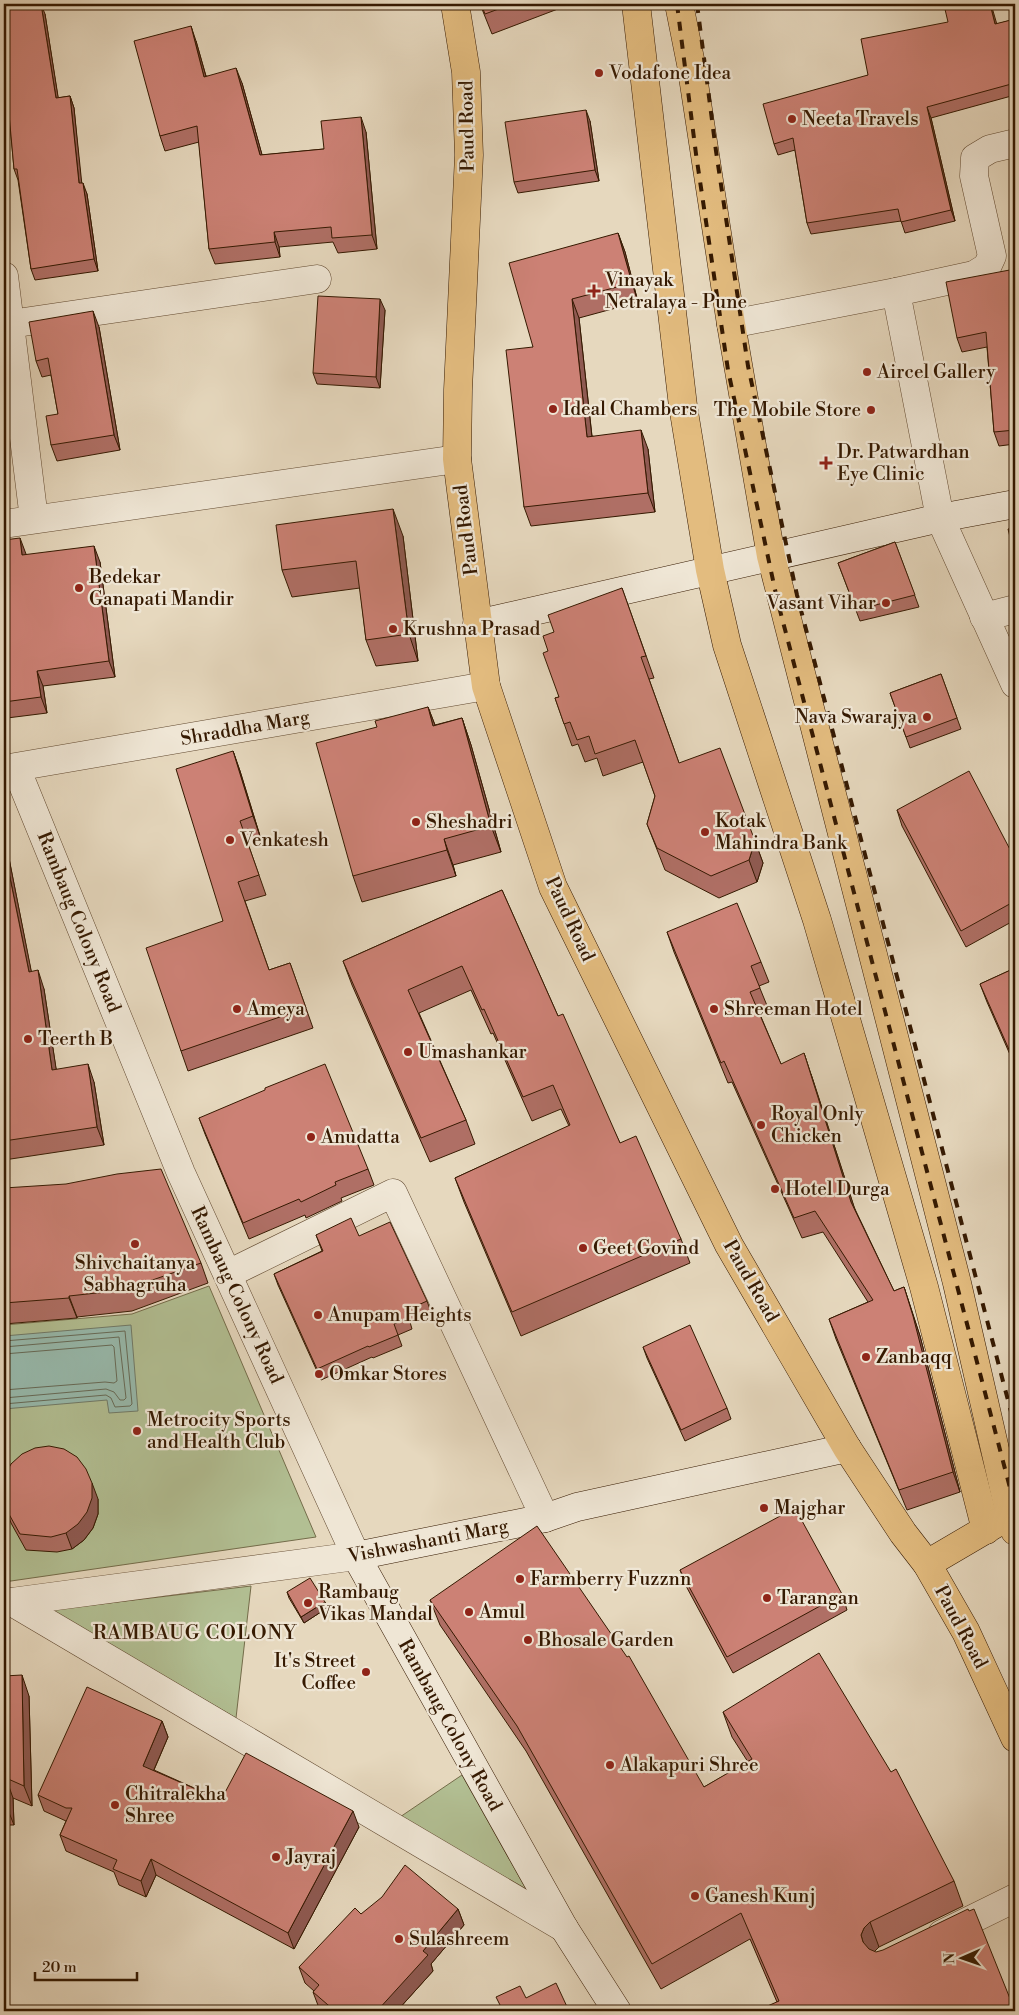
<svg xmlns="http://www.w3.org/2000/svg" width="1019" height="2015" font-family="'Libre Bodoni',serif">
<style>
.green{fill:#b2bf93;stroke:#746c4a}
.water{fill:#97baad;stroke:#707a68}
.lines{fill:none;stroke-linecap:round;stroke-linejoin:round}
.shore{stroke:#666a57;stroke-width:1}
.street-casing{stroke:#614930;stroke-width:29}
.secondary-casing{stroke:#351901;stroke-width:29}
.primary-casing{stroke:#351901;stroke-width:29}
.street{stroke:#efe6d5;stroke-width:28}
.secondary{stroke:#efe6d5;stroke-width:28}
.primary{stroke:#e3bc7f;stroke-width:28}
.rail{stroke:#351901;stroke-width:4;stroke-dasharray:9 9;stroke-linecap:butt}
.wall{fill:#af6f65;stroke:#351901}
.shaded-wall{fill:#8f5a52;stroke:#351901}
.building{fill:#cc8175;stroke:#351901}
.poi-dot{fill:#8f2418;stroke:#efe6d5;stroke-width:2}
.labels{text-anchor:middle;dominant-baseline:central;stroke-width:4.5;stroke-linejoin:round;paint-order:stroke}
.poi-label{font-size:19px;fill:#351901;stroke:#efe6d5;text-anchor:start}
.street-label{font-size:19px;fill:#351901;stroke:#efe6d5}
.neighbourhood-label{font-size:20px;letter-spacing:1px;fill:#351901;stroke:#efe6d5}
</style>
<rect width="100%" height="100%" fill="#e6d8be"/>
<filter id="stains"><feTurbulence type="fractalNoise" baseFrequency=".004" numOctaves="4"/><feColorMatrix values="0 0 0 0 .2 0 0 0 0 .09 0 0 0 0 .02 0 0 0 .5 -.17"/></filter>
<radialGradient id="worn" r=".72"><stop offset=".6" stop-color="#630" stop-opacity="0"/><stop offset="1" stop-color="#630" stop-opacity=".3"/></radialGradient>
<g class="green">
<path d="M209 1286 316 1537 4 1582V1325L132 1314Z"/>
<path d="M251 1586 236 1718 51 1610Z"/>
<path d="M462 1775 526 1889 400 1817Z"/>
</g>
<path class="water" d="M131 1325 138 1411 109 1413 107 1400 4 1409V1336Z"/>
<g class="lines">
<g class="shore">
<path d="M4 1341 125 1331 132 1404 130 1406 115 1407 111 1398 106 1395 4 1404"/>
<path d="M4 1347 119 1337 126 1398 124 1400H120L114 1392 106 1389 4 1398"/>
<path d="M4 1354 112 1345 114 1347 117 1381 114 1383 105 1382 4 1390"/>
</g>
<g class="street-casing">
<g id="street">
<path d="M4 276 34 519"/>
<path d="M896 292 940 518 1015 684"/>
<path d="M10 324 317 279"/>
<path d="M731 324 896 292 974 275 987 267 992 256 974 176 975 158 990 149 1015 143"/>
<path d="M4 524 457 459"/>
<path d="M984 617 1015 609"/>
<path d="M4 769 486 686"/>
<path d="M228 1274 393 1193 545 1518"/>
<path d="M12 1602 564 1928"/>
<path d="M4 1603 356 1556 181 1173 16 768"/>
<path d="M942 1934 1015 1898"/>
</g>
</g>
<g class="secondary-casing">
<g id="secondary">
<path d="M477 624 940 518 1015 504"/>
<path d="M617 2011 564 1928 356 1556 545 1518 577 1507 847 1448"/>
</g>
</g>
<g class="primary-casing">
<g id="primary">
<path d="M455 4 466 72 469 155 458 390 457 459 486 686 553 887 729 1245 847 1448 903 1533 927 1564 966 1632 1015 1738"/>
<path d="M636 4 683 406 710 570 727 645 817 920 924 1287 986 1530"/>
<path d="M679 4 691 64 731 324 771 556 957 1283 1010 1515 1015 1531"/>
<path d="M927 1564 1002 1520"/>
</g>
</g>
<use href="#street" class="street"/>
<use href="#secondary" class="secondary"/>
<use href="#primary" class="primary"/>
<g class="rail">
<path d="M677 4 696 154 728 370 777 599 1015 1507"/>
<path d="M697 4 716 151 748 366 797 595 1015 1427"/>
</g>
</g>
<g class="wall">
<path d="M480 4H571L492 34Z"/>
<path d="M4 8 45 14 58 98 70 96 74 108 81 183 87 194 98 271 35 280 31 269 18 180 14 169 5 68H4Z"/>
<path d="M1015 19V95L931 118 955 221 905 233 901 221 811 234 807 223 795 150 778 155 774 144 868 75 997 24Z"/>
<path d="M196 41 206 76 242 83 262 155 324 149 366 132 377 249 338 253 333 242 279 247 280 257 215 264 209 249 199 142 165 151 160 136Z"/>
<path d="M590 121 599 181 518 193 514 182Z"/>
<path d="M618 233 625 252 638 302 579 318 592 436 648 449 655 512 531 526 524 507 533 347Z"/>
<path d="M1015 269V444L999 446 994 432 987 347 962 352 957 338Z"/>
<path d="M385 310 380 388 317 384 313 373Z"/>
<path d="M99 327 120 450 57 461 51 445 58 414 51 375 42 377 36 361Z"/>
<path d="M403 536 418 661 376 666 366 640 360 588 292 597 282 570Z"/>
<path d="M4 540 26 555 100 562 115 677 43 686 47 713 7 718 5 711H4Z"/>
<path d="M895 542 919 607 860 621 838 563Z"/>
<path d="M622 588 654 678 649 679 679 763 755 841 763 863 757 882 719 898 665 870 647 824 655 796 643 762 603 776 597 758 585 762 578 744 572 746 555 698 559 697 548 651 554 632Z"/>
<path d="M941 674 961 729 910 748 890 693Z"/>
<path d="M428 707 435 725 462 718 471 745 501 852 453 865 456 876 362 902 353 876 377 727Z"/>
<path d="M233 751 240 771 260 836 247 841 266 895 245 901 269 970 290 963 313 1028 188 1071 181 1051 223 921Z"/>
<path d="M897 810 1015 859V920L966 947 902 826Z"/>
<path d="M4 833 31 971 44 989 56 1069 94 1082 104 1145 4 1160Z"/>
<path d="M502 890 558 1016 620 1143 681 1239 690 1263 521 1336 464 1202 455 1178 569 1126 561 1109 532 1121 493 1033 491 1034 471 990 419 1013 466 1120 475 1144 430 1162 352 985 343 961Z"/>
<path d="M667 932 761 962 769 982 759 986 768 1008 759 1012 781 1064 811 1074 854 1207 894 1291 904 1287 920 1336 960 1492 907 1510 836 1339 829 1319 868 1302 823 1232 802 1238 732 1082 728 1083 674 952Z"/>
<path d="M1015 968V1066L987 1002 980 984Z"/>
<path d="M199 1118 368 1169 374 1185 341 1198 342 1201 306 1218 305 1215 249 1239 205 1134Z"/>
<path d="M4 1188 201 1263 208 1283 132 1311 77 1317V1318L4 1324Z"/>
<path d="M316 1235 359 1236 427 1301 431 1312 410 1322 412 1329 398 1335 402 1346 373 1358 372 1357 321 1380 278 1285 274 1274 322 1251Z"/>
<path d="M643 1347 727 1408 731 1419 685 1441 647 1358Z"/>
<path d="M98 1499V1514L93 1528 84 1540 72 1549 57 1552 26 1550 11 1523 5 1507Z"/>
<path d="M680 1570 842 1594 847 1610 733 1673 686 1586Z"/>
<path d="M287 1592 325 1602 327 1608 304 1623 289 1598Z"/>
<path d="M430 1600 704 1787 748 1762 732 1737 723 1712 954 1881 963 1906 879 1947 875 1951 777 2002 750 1939 661 1989 526 1751 440 1625Z"/>
<path d="M4 1676 29 1696 32 1806 13 1798 14 1825H4Z"/>
<path d="M162 1721 168 1737 154 1770 221 1800 359 1827 294 1949 156 1875 146 1897 119 1885 114 1872 66 1851 60 1835 66 1821 44 1811 38 1795Z"/>
<path d="M458 1909 464 1925 431 1964 433 1971 397 2011H323L319 2008 313 1992 314 1991 305 1983 299 1967 361 1914Z"/>
</g>
<g class="shaded-wall">
<path d="M41 4 45 14 60 109 56 98Z"/>
<path d="M990 4H991L1000 35 995 24Z"/>
<path d="M191 26 196 41 210 91 204 77Z"/>
<path d="M236 68 242 83 266 169 260 155Z"/>
<path d="M70 96 74 108 83 195 79 183Z"/>
<path d="M927 107 931 118 955 221 951 210Z"/>
<path d="M586 110 590 121 599 181 595 170Z"/>
<path d="M361 117 366 132 377 249 372 235Z"/>
<path d="M83 183 87 194 98 271 94 259Z"/>
<path d="M274 232 279 247 280 257 275 242Z"/>
<path d="M618 233 625 252 638 302 632 283Z"/>
<path d="M380 299 385 310 380 388 376 377Z"/>
<path d="M572 299 579 318 594 456 587 437Z"/>
<path d="M93 311 99 327 120 450 114 435Z"/>
<path d="M641 430 648 449 655 512 648 493Z"/>
<path d="M393 509 403 536 418 661 409 634Z"/>
<path d="M20 538 26 554 28 571 22 555Z"/>
<path d="M94 546 100 562 115 677 109 661Z"/>
<path d="M37 671 43 686 47 713 41 697Z"/>
<path d="M428 707 438 733 433 726Z"/>
<path d="M462 718 471 745 501 852 491 826Z"/>
<path d="M233 751 240 771 260 836 253 816Z"/>
<path d="M4 833 35 990 29 972 4 848Z"/>
<path d="M444 839 453 865 456 876 447 850Z"/>
<path d="M755 841 763 863 757 882 749 860Z"/>
<path d="M38 970 44 989 59 1088 52 1070Z"/>
<path d="M804 1053 811 1074 859 1222 851 1202Z"/>
<path d="M88 1064 94 1082 104 1145 97 1127Z"/>
<path d="M904 1287 920 1336 960 1492 953 1472Z"/>
<path d="M69 1296 77 1317V1318L69 1298Z"/>
<path d="M92 1483 98 1499V1514L93 1528 84 1540 72 1549 66 1533Z"/>
<path d="M325 1602 327 1608 304 1623 301 1617Z"/>
<path d="M22 1675 29 1696 32 1806 24 1786Z"/>
<path d="M162 1721 168 1737 149 1781 143 1766Z"/>
<path d="M6 1778 13 1798 14 1825 6 1805Z"/>
<path d="M353 1811 359 1827 294 1949 288 1933Z"/>
<path d="M151 1859 156 1875 146 1897 141 1881Z"/>
<path d="M458 1909 464 1925 431 1964 433 1971 397 2011H377L423 1951Z"/>
<path d="M870 1922 879 1947 873 1953 870 1960 863 1942 861 1935 864 1928Z"/>
</g>
<g class="building">
<path d="M33 4H41L56 98 70 96 79 183H83L94 259 31 269 17 169H14L4 59V8Z"/>
<path d="M481 4H512L485 14Z"/>
<path d="M949 4H990L995 24 1015 19V83L927 107 951 210 901 222 898 209 807 223 793 138 774 144 763 104 868 75 861 39 948 22 944 5Z"/>
<path d="M191 26 204 77 236 68 260 155 324 149 321 121 361 117 372 235 332 238 331 227 274 232 275 242 209 249 197 126 160 136 134 41Z"/>
<path d="M586 110 595 170 514 182 505 122Z"/>
<path d="M618 233 632 283 572 299 587 437 641 430 648 493 524 507 506 350 533 347 509 263Z"/>
<path d="M1015 269V430L994 432 986 332 957 338 946 282Z"/>
<path d="M318 296 380 299 376 377 313 373Z"/>
<path d="M93 311 114 435 51 445 46 416 58 414 48 358 36 361 29 322Z"/>
<path d="M393 509 409 634 366 640 356 561 282 570 276 525Z"/>
<path d="M1015 528V557L1008 529Z"/>
<path d="M20 538 22 555 94 546 109 661 37 671 41 697 4 702V540Z"/>
<path d="M895 542 915 595 856 610 838 563Z"/>
<path d="M622 588 646 656 641 657 679 763 720 748 755 841 749 860 711 876 657 848 647 824 655 796 635 740 595 754 589 736 577 740 570 722 564 724 555 698 559 697 543 653 548 651 543 636 554 632 548 615Z"/>
<path d="M941 674 957 718 906 737 890 693Z"/>
<path d="M428 707 433 726 462 718 491 826 444 839 447 850 353 876 316 743 377 727 375 721Z"/>
<path d="M233 751 253 816 240 821 259 875 238 882 269 970 290 963 306 1008 181 1051 146 948 223 921 176 769Z"/>
<path d="M969 771 1015 859V901L961 931 897 810Z"/>
<path d="M4 848 29 972 38 970 52 1070 88 1064 97 1127 4 1141Z"/>
<path d="M502 890 558 1016 563 1014 620 1143 636 1136 681 1239 512 1312 455 1178 570 1125 553 1085 523 1097 484 1009 482 1010 462 966 408 990 466 1120 421 1138 343 961Z"/>
<path d="M737 903 761 962 751 966 760 988 750 992 781 1064 804 1053 851 1202 894 1291 904 1287 913 1316 953 1472 899 1490 829 1319 873 1300 815 1211 794 1218 724 1061 721 1063 667 932Z"/>
<path d="M1015 968V1063L980 984Z"/>
<path d="M325 1064 368 1169 335 1182 336 1185 301 1202 299 1199 243 1223 199 1118 265 1090V1088Z"/>
<path d="M1015 1142V1149L1012 1144Z"/>
<path d="M161 1169 201 1263 124 1290 69 1296V1298L4 1303V1188L66 1184 117 1174Z"/>
<path d="M351 1218 359 1236 390 1222 427 1301 405 1311 408 1318 394 1324 398 1335 369 1347 368 1346 317 1369 274 1274 323 1251 316 1235Z"/>
<path d="M690 1325 727 1408 681 1430 643 1347Z"/>
<path d="M49 1446 64 1449 77 1457 86 1469 92 1483V1498L87 1512 78 1524 66 1533 51 1537 20 1534 5 1507 4 1502V1477L11 1464 22 1454 35 1448Z"/>
<path d="M795 1508 842 1594 727 1657 680 1570Z"/>
<path d="M537 1526 627 1657 629 1656 704 1787 752 1759 723 1712 819 1653 891 1772 896 1769 954 1881 870 1922 864 1928 861 1935 863 1942 869 1949 876 1952 883 1950 968 1909 969 1911 974 1909 1015 2011H756L779 2001 741 1913 652 1964 517 1726 430 1600Z"/>
<path d="M310 1578 325 1602 301 1617 287 1592Z"/>
<path d="M22 1675 24 1786 6 1778V1805H4V1676Z"/>
<path d="M87 1687 162 1721 143 1766 221 1800 246 1753 353 1811 288 1933 151 1859 141 1881 113 1869 117 1860 60 1835 72 1808H66L38 1795Z"/>
<path d="M405 1865 458 1909 423 1951 428 1955 377 2011H349L344 2008 342 2011H335L313 1992 319 1985 299 1967 355 1908 361 1914 382 1897Z"/>
<path d="M556 1983 569 2011H503L496 1997 520 1986 526 1998Z"/>
</g>
<g class="poi-dot">
<circle cx="599" cy="73" r="5"/>
<circle cx="792" cy="119" r="5"/>
<path d="M591.5 283.5h5v5h5v5h-5v5h-5v-5h-5v-5h5z"/>
<circle cx="867" cy="372" r="5"/>
<circle cx="553" cy="409" r="5"/>
<circle cx="871" cy="410" r="5"/>
<path d="M823.5 455.5h5v5h5v5h-5v5h-5v-5h-5v-5h5z"/>
<circle cx="79" cy="588" r="5"/>
<circle cx="886" cy="603" r="5"/>
<circle cx="393" cy="629" r="5"/>
<circle cx="927" cy="717" r="5"/>
<circle cx="416" cy="822" r="5"/>
<circle cx="705" cy="832" r="5"/>
<circle cx="230" cy="840" r="5"/>
<circle cx="237" cy="1009" r="5"/>
<circle cx="714" cy="1009" r="5"/>
<circle cx="28" cy="1039" r="5"/>
<circle cx="408" cy="1052" r="5"/>
<circle cx="761" cy="1125" r="5"/>
<circle cx="311" cy="1137" r="5"/>
<circle cx="775" cy="1189" r="5"/>
<circle cx="135" cy="1244" r="5"/>
<circle cx="583" cy="1248" r="5"/>
<circle cx="318" cy="1315" r="5"/>
<circle cx="866" cy="1357" r="5"/>
<circle cx="319" cy="1374" r="5"/>
<circle cx="137" cy="1431" r="5"/>
<circle cx="764" cy="1508" r="5"/>
<circle cx="520" cy="1579" r="5"/>
<circle cx="767" cy="1598" r="5"/>
<circle cx="308" cy="1603" r="5"/>
<circle cx="469" cy="1612" r="5"/>
<circle cx="528" cy="1640" r="5"/>
<circle cx="366" cy="1672" r="5"/>
<circle cx="610" cy="1765" r="5"/>
<circle cx="115" cy="1805" r="5"/>
<circle cx="276" cy="1857" r="5"/>
<circle cx="695" cy="1896" r="5"/>
<circle cx="399" cy="1939" r="5"/>
</g>
<g class="labels">
<g class="poi-label">
<text x="609" y="73">Vodafone Idea</text>
<text x="802" y="119">Neeta Travels</text>
<text x="605" y="280">Vinayak<tspan x="605" dy="22">Netralaya - Pune</tspan></text>
<text x="877" y="372">Aircel Gallery</text>
<text x="563" y="409">Ideal Chambers</text>
<text x="861" y="410" text-anchor="end">The Mobile Store</text>
<text x="837" y="452">Dr. Patwardhan<tspan x="837" dy="22">Eye Clinic</tspan></text>
<text x="89" y="577">Bedekar<tspan x="89" dy="22">Ganapati Mandir</tspan></text>
<text x="876" y="603" text-anchor="end">Vasant Vihar</text>
<text x="403" y="629">Krushna Prasad</text>
<text x="917" y="717" text-anchor="end">Nava Swarajya</text>
<text x="715" y="821">Kotak<tspan x="715" dy="22">Mahindra Bank</tspan></text>
<text x="426" y="822">Sheshadri</text>
<text x="240" y="840">Venkatesh</text>
<text x="247" y="1009">Ameya</text>
<text x="724" y="1009">Shreeman Hotel</text>
<text x="38" y="1039">Teerth B</text>
<text x="418" y="1052">Umashankar</text>
<text x="771" y="1114">Royal Only<tspan x="771" dy="22">Chicken</tspan></text>
<text x="321" y="1137">Anudatta</text>
<text x="785" y="1189">Hotel Durga</text>
<text x="593" y="1248">Geet Govind</text>
<text x="135" y="1263" text-anchor="middle">Shivchaitanya<tspan x="135" dy="22">Sabhagruha</tspan></text>
<text x="328" y="1315">Anupam Heights</text>
<text x="876" y="1357">Zanbaqq</text>
<text x="329" y="1374">Omkar Stores</text>
<text x="147" y="1420">Metrocity Sports<tspan x="147" dy="22">and Health Club</tspan></text>
<text x="774" y="1508">Majghar</text>
<text x="530" y="1579">Farmberry Fuzznn</text>
<text x="318" y="1592">Rambaug<tspan x="318" dy="22">Vikas Mandal</tspan></text>
<text x="777" y="1598">Tarangan</text>
<text x="479" y="1612">Amul</text>
<text x="538" y="1640">Bhosale Garden</text>
<text x="356" y="1661" text-anchor="end">It's Street<tspan x="356" dy="22">Coffee</tspan></text>
<text x="620" y="1765">Alakapuri Shree</text>
<text x="125" y="1794">Chitralekha<tspan x="125" dy="22">Shree</tspan></text>
<text x="286" y="1857">Jayraj</text>
<text x="705" y="1896">Ganesh Kunj</text>
<text x="409" y="1939">Sulashreem</text>
</g>
<g class="street-label">
<text transform="translate(467 126) rotate(-91)">Paud Road</text>
<text transform="translate(466 530) rotate(-97)">Paud Road</text>
<text transform="translate(245 728) rotate(-10)">Shraddha Marg</text>
<text transform="translate(570 919) rotate(65)">Paud Road</text>
<text transform="translate(79 922) rotate(68)">Rambaug Colony Road</text>
<text transform="translate(751 1281) rotate(60)">Paud Road</text>
<text transform="translate(237 1295) rotate(65)">Rambaug Colony Road</text>
<text transform="translate(428 1541) rotate(-11)">Vishwashanti Marg</text>
<text transform="translate(961 1627) rotate(62)">Paud Road</text>
<text transform="translate(450 1725) rotate(61)">Rambaug Colony Road</text>
</g>
<g class="neighbourhood-label">
<text x="195" y="1633">RAMBAUG COLONY</text>
</g>
</g>
<rect width="1019" height="2015" fill="none" stroke="#e6d8be" stroke-width="20"/>
<rect x="5" y="5" width="1009" height="2005" fill="none" stroke="#351901" stroke-width="2.5"/>
<rect x="10" y="10" width="999" height="1995" fill="none" stroke="#351901"/>
<g transform="translate(962 1958) rotate(268)" stroke="#efe6d5" stroke-width="4" paint-order="stroke">
<path d="M0-4L9 19L0 12L-9 19Z" fill="#351901"/>
<text y="-8" font-size="14" font-weight="bold" text-anchor="middle" fill="#351901">N</text>
</g>
<path d="M35 1972v8h102v-8" fill="none" stroke="#351901" stroke-width="2.5"/>
<text x="42" y="1972" font-size="15" fill="#351901" stroke="#efe6d5" stroke-width="4" paint-order="stroke">20 m</text>
<rect width="100%" height="100%" filter="url(#stains)"/>
<rect width="100%" height="100%" fill="url(#worn)"/>
</svg>
